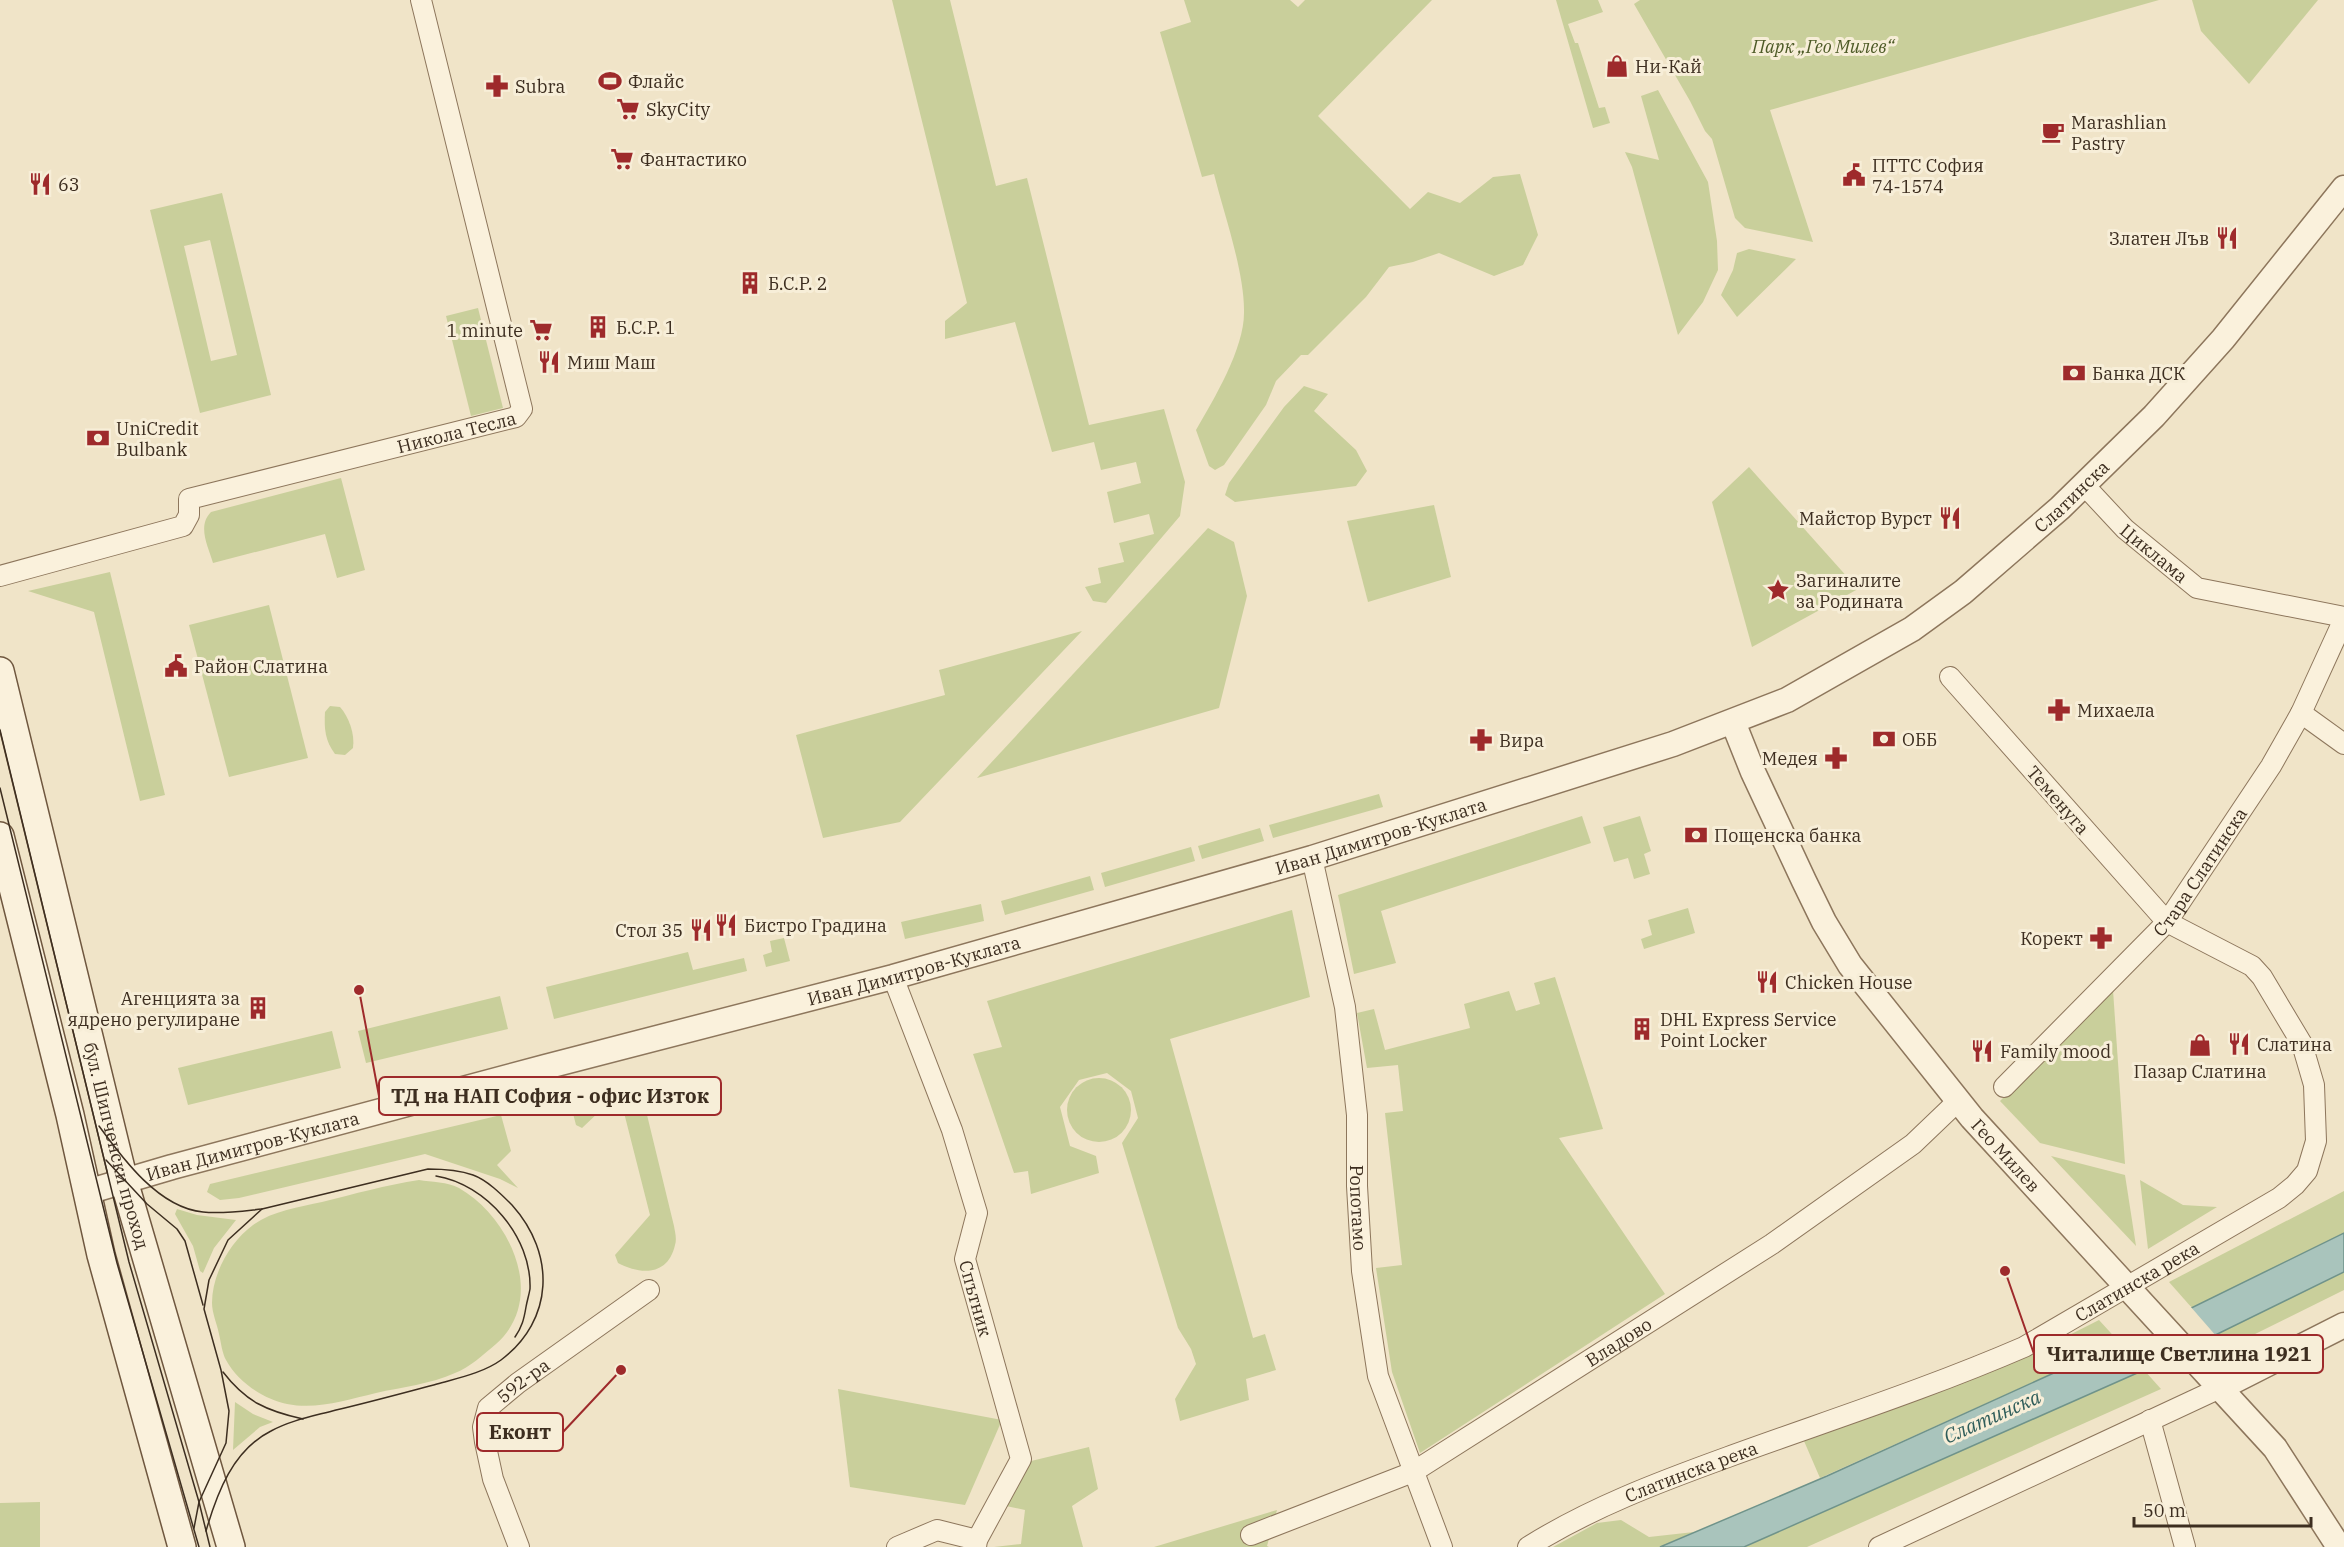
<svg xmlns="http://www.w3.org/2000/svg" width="2344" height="1547" font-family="'IBM Plex Serif',serif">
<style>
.green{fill:#c9cf9b;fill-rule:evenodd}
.water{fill:#a9c4bc;stroke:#6f938a;stroke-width:1.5}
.pier{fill:#f0e4c8}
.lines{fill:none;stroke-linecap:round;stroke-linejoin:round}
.minor-casing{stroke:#8d765c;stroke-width:22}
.tertiary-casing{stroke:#8d765c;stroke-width:27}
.secondary-casing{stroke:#6f573f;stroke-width:30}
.minor{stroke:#faf1dc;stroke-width:20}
.tertiary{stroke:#faf1dc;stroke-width:24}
.secondary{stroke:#faf1dc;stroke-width:27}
.tram{stroke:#3d2e20;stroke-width:1.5}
.labels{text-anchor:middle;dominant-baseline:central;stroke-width:6;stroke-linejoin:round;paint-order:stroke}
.park-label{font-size:18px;font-style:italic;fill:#4d5a26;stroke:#f7eed8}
.poi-label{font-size:18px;fill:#3d2e20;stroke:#f7eed8;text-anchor:start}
.street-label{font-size:18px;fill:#3d2e20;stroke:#f7eed8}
.water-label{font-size:20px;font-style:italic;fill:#2f5d5a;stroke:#f7eed8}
.leader{fill:none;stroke:#9e2a2b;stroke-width:2}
.callout-dot{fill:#9e2a2b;stroke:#f7eed8;stroke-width:2}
.callout{fill:#f7eed8;stroke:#9e2a2b;stroke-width:2}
.callout-label{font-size:20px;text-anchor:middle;font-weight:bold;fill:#3d2e20}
</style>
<rect width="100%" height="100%" fill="#f0e4c8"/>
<g class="green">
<path d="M892 0H950L996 186 1027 178 1089 425 1164 409 1185 482 1180 516 1106 603 1093 601 1085 587 1101 583 1098 568 1124 562 1119 543 1154 534 1149 514 1114 523 1107 492 1141 483 1136 462 1101 470 1094 442 1052 452 1015 322 945 339V321L967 303Z"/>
<path d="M1184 0H1290L1298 7 1305 0H1432L1318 116 1410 209 1428 192 1460 203 1493 177 1520 174 1538 235 1523 265 1494 276 1439 253 1413 262 1389 267 1366 297 1308 355H1301L1276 381 1266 405 1224 465 1215 470 1209 466 1196 430C1214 399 1244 349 1244 313 1245 273 1224 214 1214 174L1202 177 1160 32 1191 22Z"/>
<path d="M1556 0H1598L1603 12 1568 24 1575 43H1578L1599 108 1605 107 1610 123 1593 128Z"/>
<path d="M1640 0H2159L1770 110 1813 242 1745 228 1735 218 1712 139 1705 131 1690 101 1634 4Z"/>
<path d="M2192 0H2318L2249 84 2201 31Z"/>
<path d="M1658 90 1708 182 1717 241 1718 270 1703 302 1678 335 1632 167 1625 152 1659 160 1641 96Z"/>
<path d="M222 193 271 395 200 413 150 210ZM210 240 237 355 211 361 184 246Z"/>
<path d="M1749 249 1796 259 1737 317 1721 295 1733 270 1737 253Z"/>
<path d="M478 308 503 408 471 416 446 316Z"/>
<path d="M1304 386 1328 394 1314 411 1356 450 1367 471 1356 486 1235 502 1225 495 1229 483 1284 407Z"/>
<path d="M1749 467 1858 589 1752 647 1712 502Z"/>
<path d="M341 478 365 570 337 578 325 534 213 563C208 546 197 526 211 512Z"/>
<path d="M1434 505 1451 577 1368 602 1347 521Z"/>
<path d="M1208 528 1234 542 1247 596 1219 708 977 778Z"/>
<path d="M110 572 165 795 140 801 94 612 28 591Z"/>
<path d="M269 605 308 758 229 777 189 625Z"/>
<path d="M1082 631 900 822 823 838 796 735 945 695 939 670Z"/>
<path d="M330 706 340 707C349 717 355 734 353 748L345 755 335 754C325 741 324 728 325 712Z"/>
<path d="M1379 794 1383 807 1273 838 1269 825Z"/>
<path d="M1582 816 1591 843 1381 911 1396 963 1354 974 1338 895Z"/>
<path d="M1640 816 1651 851 1644 854 1650 874 1634 879 1628 858 1614 862 1603 827Z"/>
<path d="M1260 828 1264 841 1202 859 1198 846Z"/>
<path d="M1191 847 1195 861 1105 887 1101 873Z"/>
<path d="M1090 876 1094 890 1005 915 1001 901Z"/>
<path d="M981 904 984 921 905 939 901 922Z"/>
<path d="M1688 908 1695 933 1644 949 1641 939 1652 935 1648 920Z"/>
<path d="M1292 910 1310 997 1170 1039 1253 1338 1265 1334 1276 1370 1246 1379 1249 1400 1180 1421 1175 1399 1196 1364 1191 1349 1178 1328 1122 1143 1138 1118 1131 1091 1107 1073 1079 1080 1060 1107 1070 1146 1096 1156 1099 1173 1031 1194 1028 1171 1014 1173 973 1054 1002 1047 987 1001Z"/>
<path d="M784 938 790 961 766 967 763 955 772 952 770 941Z"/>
<path d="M688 952 693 970 744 958 747 971 554 1019 546 987Z"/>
<path d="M1555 977 1603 1129 1559 1138 1665 1294 1420 1453 1392 1372 1376 1268 1402 1265 1385 1113 1403 1111 1398 1065 1367 1068 1357 1013 1374 1009 1385 1050 1470 1028 1464 1004 1509 991 1516 1011 1540 1004 1534 983Z"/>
<path d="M2113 990 2125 1164 2040 1143 2000 1101Z"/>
<path d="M500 996 508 1029 366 1063 358 1031Z"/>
<path d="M332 1031 341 1068 188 1105 178 1068Z"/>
<circle cx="1099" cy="1110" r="32"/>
<path d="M639 1082 674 1226C675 1232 677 1239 675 1245 668 1276 641 1275 618 1263L615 1255 650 1215 619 1093 582 1128 576 1125 569 1098Z"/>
<path d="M501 1115 511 1151 497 1165 518 1188 500 1179 425 1154 239 1198 220 1200 207 1192 210 1184Z"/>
<path d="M2051 1156 2125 1175 2136 1246Z"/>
<path d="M419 1180C431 1182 448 1182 459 1188 510 1217 548 1298 496 1344 484 1354 469 1368 455 1373 431 1384 402 1387 376 1393 346 1400 317 1410 287 1404 263 1399 238 1382 226 1360 222 1353 221 1342 219 1334 217 1324 212 1313 212 1303 212 1274 230 1242 253 1225 272 1211 299 1207 322 1202 354 1194 386 1185 419 1180Z"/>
<path d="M2140 1180 2183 1205 2217 1207 2148 1249Z"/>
<path d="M2344 1191V1233L2192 1308 2169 1282Z"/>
<path d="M177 1209 197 1215 236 1220 214 1248 203 1273 200 1271 193 1246 175 1214Z"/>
<path d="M2344 1272V1290L2247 1338 2232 1353 2215 1334Z"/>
<path d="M2099 1320 2120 1343 1820 1478 1804 1441 2026 1357Z"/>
<path d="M2144 1370 2161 1389 1807 1547H1744Z"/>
<path d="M838 1389 1002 1420 965 1505 850 1487Z"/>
<path d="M235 1402 253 1414 273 1422 260 1427 233 1450Z"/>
<path d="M1089 1447 1098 1489 1072 1506 1083 1547H994L1021 1544 1025 1510 1006 1506 1027 1462Z"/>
<path d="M40 1502V1547H0V1503Z"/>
<path d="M1277 1510 1267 1546 1269 1547H1154Z"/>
<path d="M1621 1520 1649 1537 1694 1532 1660 1547H1553L1597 1523Z"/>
</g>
<path class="water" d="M2344 1233V1272L2144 1370 1744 1547H1660L1827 1476 2120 1343Z"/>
<path class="pier" d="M2190 1306 2217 1337 2146 1373 2118 1341Z"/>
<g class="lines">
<g class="minor-casing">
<g id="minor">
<path id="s1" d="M2084 485 2125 529 2197 588 2344 617"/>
<path id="s2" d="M0 576 183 526 189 515V499L516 417 522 409 421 0"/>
<path d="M2301 713 2344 744"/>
<path id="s3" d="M1312 858 1345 1007 1357 1115V1186L1362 1271 1378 1376 1442 1547"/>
<path id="s4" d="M893 977 952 1130 977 1213 965 1259 1021 1459 977 1540 976 1547"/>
<path id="s5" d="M2004 1087 2167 922 2271 766 2301 713 2344 619"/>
<path d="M2150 1420 2185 1547"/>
<path id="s6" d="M1251 1535 1413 1472 1772 1244 1913 1144 1958 1101"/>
<path id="s7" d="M519 1547 493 1479 485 1442 483 1427 488 1408 518 1383 649 1290"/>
<path d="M897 1547 937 1530 977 1540"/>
<path id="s8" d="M1528 1547C1590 1508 1659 1482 1728 1457 1827 1421 1927 1389 2024 1347L2279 1198 2295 1185 2307 1171 2316 1141 2314 1085 2302 1044 2262 977 2252 966 2167 922 1950 677"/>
<path d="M1879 1547 2220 1388"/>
</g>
</g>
<g class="tertiary-casing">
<g id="tertiary">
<path id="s9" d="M1733 722 1753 772 1804 881 1824 922 1850 965 1972 1118 2275 1448 2339 1547"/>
<path id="s10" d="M87 1192 172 1167 545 1067 893 977 1312 858 1673 744 1787 700 1912 629 1963 592 2060 508 2154 416 2223 339 2344 188"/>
<path d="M2220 1388 2344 1325"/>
</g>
</g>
<g class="secondary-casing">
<g id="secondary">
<path id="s11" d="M0 671 124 1181 231 1547"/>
<path d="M0 836 70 1115 101 1255 182 1547"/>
</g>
</g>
<use href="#minor" class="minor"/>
<use href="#tertiary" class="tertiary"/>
<use href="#secondary" class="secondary"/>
<g class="tram">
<path d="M0 730 129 1262 199 1502 210 1547"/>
<path d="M0 788 117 1263 199 1547"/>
<path d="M99 1126C123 1159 159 1208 203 1212 223 1214 243 1211 262 1209"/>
<path d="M106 1160 147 1204 177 1229 185 1241 203 1305"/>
<path d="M436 1176C486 1184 532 1237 530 1289 529 1295 527 1301 526 1307 524 1319 522 1327 515 1337"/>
<path d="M223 1372C246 1402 267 1411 303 1419"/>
<path d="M194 1528 199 1502 226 1443 229 1411 221 1370 204 1309 209 1280 228 1240 262 1209 428 1169C442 1169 459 1170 473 1175 487 1180 501 1194 512 1205 556 1254 554 1320 501 1360 483 1373 458 1378 437 1384 403 1393 370 1402 336 1410 314 1416 291 1420 271 1431 233 1450 217 1493 206 1531"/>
</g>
</g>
<defs>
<g id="shop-bare" transform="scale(1.8)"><path d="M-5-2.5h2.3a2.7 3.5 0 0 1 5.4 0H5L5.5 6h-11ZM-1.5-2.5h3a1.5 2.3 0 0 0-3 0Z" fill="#9e2a2b" stroke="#f7eed8" stroke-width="2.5" paint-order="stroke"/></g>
<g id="stadium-bare" transform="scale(1.8)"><path d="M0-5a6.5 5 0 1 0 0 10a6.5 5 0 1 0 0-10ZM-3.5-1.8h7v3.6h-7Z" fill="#9e2a2b" stroke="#f7eed8" stroke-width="2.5" paint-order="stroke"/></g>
<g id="pharmacy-bare" transform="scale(1.8)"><path d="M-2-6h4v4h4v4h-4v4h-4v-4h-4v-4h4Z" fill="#9e2a2b" stroke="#f7eed8" stroke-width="2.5" paint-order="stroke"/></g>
<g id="supermarket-bare" transform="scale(1.8)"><path d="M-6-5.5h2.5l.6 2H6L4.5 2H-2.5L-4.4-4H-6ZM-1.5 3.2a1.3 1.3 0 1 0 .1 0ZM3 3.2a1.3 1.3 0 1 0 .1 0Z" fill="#9e2a2b" stroke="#f7eed8" stroke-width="2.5" paint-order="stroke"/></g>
<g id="cafe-bare" transform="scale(1.8)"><path d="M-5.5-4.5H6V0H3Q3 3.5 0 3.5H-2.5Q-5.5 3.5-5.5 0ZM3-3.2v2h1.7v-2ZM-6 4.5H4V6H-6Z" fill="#9e2a2b" stroke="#f7eed8" stroke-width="2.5" paint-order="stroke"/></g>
<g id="civic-bare" transform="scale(1.8)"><path d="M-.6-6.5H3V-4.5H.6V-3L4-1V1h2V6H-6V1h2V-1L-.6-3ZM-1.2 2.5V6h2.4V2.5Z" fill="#9e2a2b" stroke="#f7eed8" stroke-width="2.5" paint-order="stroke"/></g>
<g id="restaurant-bare" transform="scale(1.8)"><path d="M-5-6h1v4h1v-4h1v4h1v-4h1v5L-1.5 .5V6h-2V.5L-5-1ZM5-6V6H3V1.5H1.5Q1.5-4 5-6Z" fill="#9e2a2b" stroke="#f7eed8" stroke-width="2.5" paint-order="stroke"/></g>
<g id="building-bare" transform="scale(1.8)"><path d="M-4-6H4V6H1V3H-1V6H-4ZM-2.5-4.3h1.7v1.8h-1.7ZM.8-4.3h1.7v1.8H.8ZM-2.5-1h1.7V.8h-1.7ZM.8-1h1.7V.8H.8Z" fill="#9e2a2b" stroke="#f7eed8" stroke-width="2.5" paint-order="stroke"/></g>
<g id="bank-bare" transform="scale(1.8)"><path d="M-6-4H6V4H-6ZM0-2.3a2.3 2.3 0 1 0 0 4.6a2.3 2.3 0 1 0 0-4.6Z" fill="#9e2a2b" stroke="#f7eed8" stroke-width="2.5" paint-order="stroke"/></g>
<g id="sight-bare" transform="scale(1.8)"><path d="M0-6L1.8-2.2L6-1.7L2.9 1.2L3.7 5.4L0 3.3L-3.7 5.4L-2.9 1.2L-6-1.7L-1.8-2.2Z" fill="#9e2a2b" stroke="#f7eed8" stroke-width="2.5" paint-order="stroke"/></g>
</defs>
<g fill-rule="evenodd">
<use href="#shop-bare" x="1617" y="66"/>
<use href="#stadium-bare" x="610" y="81"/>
<use href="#pharmacy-bare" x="497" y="86"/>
<use href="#supermarket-bare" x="628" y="109"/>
<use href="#cafe-bare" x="2053" y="132"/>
<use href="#supermarket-bare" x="622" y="159"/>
<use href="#civic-bare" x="1854" y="175"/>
<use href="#restaurant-bare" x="40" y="184"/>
<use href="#restaurant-bare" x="2227" y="238"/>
<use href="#building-bare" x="750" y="283"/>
<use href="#building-bare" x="598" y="327"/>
<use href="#supermarket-bare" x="541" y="330"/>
<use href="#restaurant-bare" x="549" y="362"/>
<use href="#bank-bare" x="2074" y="373"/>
<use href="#bank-bare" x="98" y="438"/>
<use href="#restaurant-bare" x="1950" y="518"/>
<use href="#sight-bare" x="1778" y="590"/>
<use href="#civic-bare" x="176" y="666"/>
<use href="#pharmacy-bare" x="2059" y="710"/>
<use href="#bank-bare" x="1884" y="739"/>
<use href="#pharmacy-bare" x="1481" y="740"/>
<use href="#pharmacy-bare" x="1836" y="758"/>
<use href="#bank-bare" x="1696" y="835"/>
<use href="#restaurant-bare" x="726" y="925"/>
<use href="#restaurant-bare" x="701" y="930"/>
<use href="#pharmacy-bare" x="2101" y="938"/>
<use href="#restaurant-bare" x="1767" y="982"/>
<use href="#building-bare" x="258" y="1008"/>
<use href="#building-bare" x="1642" y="1029"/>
<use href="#restaurant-bare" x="2239" y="1044"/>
<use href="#shop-bare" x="2200" y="1045"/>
<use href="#restaurant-bare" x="1982" y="1051"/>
</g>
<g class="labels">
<g class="park-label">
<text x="1823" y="46">Парк „Гео Милев“</text>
</g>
<g class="poi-label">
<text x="1635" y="66">Ни-Кай</text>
<text x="628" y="81">Флайс</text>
<text x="515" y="86">Subra</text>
<text x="646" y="109">SkyCity</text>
<text x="2071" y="122">Marashlian<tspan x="2071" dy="21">Pastry</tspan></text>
<text x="640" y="159">Фантастико</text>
<text x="1872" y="165">ПТТС София<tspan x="1872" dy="21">74-1574</tspan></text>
<text x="58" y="184">63</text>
<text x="2209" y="238" text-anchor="end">Златен Лъв</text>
<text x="768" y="283">Б.С.Р. 2</text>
<text x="616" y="327">Б.С.Р. 1</text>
<text x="523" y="330" text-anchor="end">1 minute</text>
<text x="567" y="362">Миш Маш</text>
<text x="2092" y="373">Банка ДСК</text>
<text x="116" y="428">UniCredit<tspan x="116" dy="21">Bulbank</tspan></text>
<text x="1932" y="518" text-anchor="end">Майстор Вурст</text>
<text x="1796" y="580">Загиналите<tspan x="1796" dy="21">за Родината</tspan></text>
<text x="194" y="666">Район Слатина</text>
<text x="2077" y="710">Михаела</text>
<text x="1902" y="739">ОББ</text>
<text x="1499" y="740">Вира</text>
<text x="1818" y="758" text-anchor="end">Медея</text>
<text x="1714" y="835">Пощенска банка</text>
<text x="744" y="925">Бистро Градина</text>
<text x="683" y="930" text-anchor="end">Стол 35</text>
<text x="2083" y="938" text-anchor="end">Корект</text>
<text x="1785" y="982">Chicken House</text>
<text x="240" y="998" text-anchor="end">Агенцията за<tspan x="240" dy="21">ядрено регулиране</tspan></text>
<text x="1660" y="1019">DHL Express Service<tspan x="1660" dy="21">Point Locker</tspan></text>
<text x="2257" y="1044">Слатина</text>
<text x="2000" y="1051">Family mood</text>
<text x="2200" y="1071" text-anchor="middle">Пазар Слатина</text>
</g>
<g class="street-label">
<text stroke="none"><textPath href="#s2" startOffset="494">Никола Тесла</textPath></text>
<text stroke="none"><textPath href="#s10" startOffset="2122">Слатинска</textPath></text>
<text stroke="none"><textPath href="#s1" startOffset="98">Циклама</textPath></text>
<text transform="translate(2058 800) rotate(49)">Теменуга</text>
<text stroke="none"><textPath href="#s10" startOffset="1342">Иван Димитров-Куклата</textPath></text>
<text stroke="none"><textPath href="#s5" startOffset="292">Стара Слатинска</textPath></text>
<text stroke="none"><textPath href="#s10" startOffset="856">Иван Димитров-Куклата</textPath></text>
<text stroke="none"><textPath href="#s11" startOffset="489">бул. Шипченски проход</textPath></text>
<text stroke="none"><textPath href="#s10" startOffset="172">Иван Димитров-Куклата</textPath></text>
<text stroke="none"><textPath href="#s9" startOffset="516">Гео Милев</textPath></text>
<text stroke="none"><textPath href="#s3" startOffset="354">Ропотамо</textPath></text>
<text stroke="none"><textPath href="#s8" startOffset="666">Слатинска река</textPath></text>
<text stroke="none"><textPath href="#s4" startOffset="339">Спътник</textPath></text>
<text stroke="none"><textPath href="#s6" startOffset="417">Владово</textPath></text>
<text stroke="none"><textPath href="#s7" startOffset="190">592-ра</textPath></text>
<text stroke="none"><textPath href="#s8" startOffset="180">Слатинска река</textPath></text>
</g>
<g class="water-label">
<text transform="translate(1992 1416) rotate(-24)">Слатинска</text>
</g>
</g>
<path class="leader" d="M359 990L379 1096M2005 1271L2034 1354M621 1370L563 1432"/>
<g class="callout-dot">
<circle cx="359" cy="990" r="6"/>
<circle cx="2005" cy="1271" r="6"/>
<circle cx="621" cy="1370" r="6"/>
</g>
<g class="callout">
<rect x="379" y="1077" width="342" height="38" rx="6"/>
<rect x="2034" y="1335" width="289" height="38" rx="6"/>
<rect x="477" y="1413" width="86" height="38" rx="6"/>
</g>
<g class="callout-label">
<text x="550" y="1103">ТД на НАП София - офис Изток</text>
<text x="2179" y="1361">Читалище Светлина 1921</text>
<text x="520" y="1439">Еконт</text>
</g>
<path d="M2134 1517v9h177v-9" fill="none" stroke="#3d2e20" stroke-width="3"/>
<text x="2143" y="1517" font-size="18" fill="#3d2e20" stroke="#f7eed8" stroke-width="4.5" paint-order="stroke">50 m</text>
</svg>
